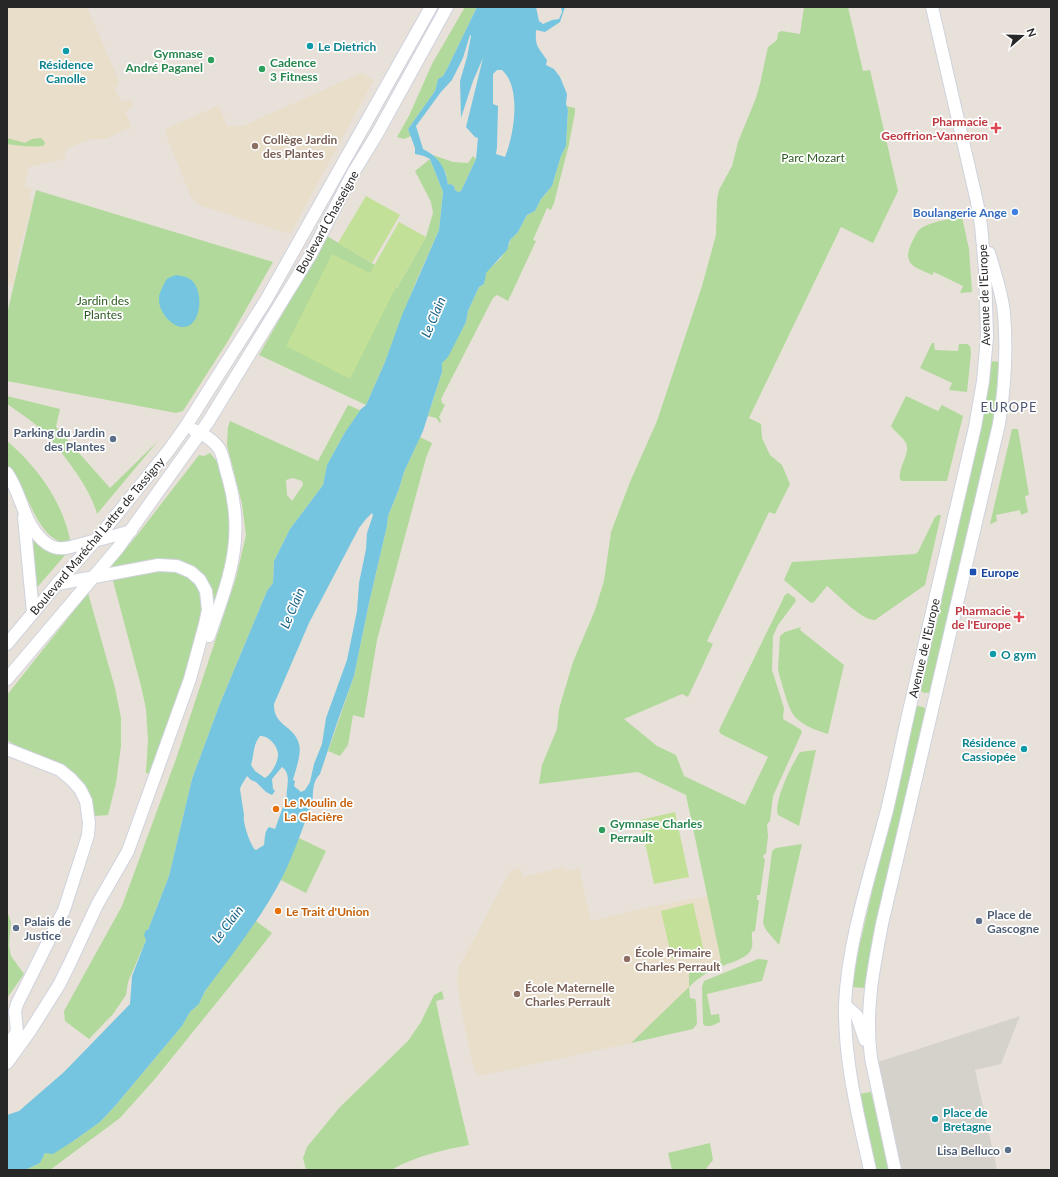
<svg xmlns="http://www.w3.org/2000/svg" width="1058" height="1177" font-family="Lato,sans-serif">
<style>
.education{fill:#e8deca}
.green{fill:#b1d99b;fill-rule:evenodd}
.pitch{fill:#c2e097}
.plaza{fill:#d5d1cb}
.water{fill:#76c5e0;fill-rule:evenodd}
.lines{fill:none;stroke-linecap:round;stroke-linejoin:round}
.secondary-casing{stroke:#cfd2de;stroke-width:14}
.secondary{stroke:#fff;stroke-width:12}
.culture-dot{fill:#0f9aa8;stroke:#fff;stroke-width:1.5}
.leisure-dot{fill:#2e9e5b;stroke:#fff;stroke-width:1.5}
.health-dot{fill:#e0444e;stroke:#fff;stroke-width:1.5}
.education-dot{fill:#8d6e63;stroke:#fff;stroke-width:1.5}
.shop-dot{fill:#3f7fe0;stroke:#fff;stroke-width:1.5}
.service-dot{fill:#5c6f8a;stroke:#fff;stroke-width:1.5}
.transit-dot{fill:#1a4fb4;stroke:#fff;stroke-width:1.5}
.food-dot{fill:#e8710a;stroke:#fff;stroke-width:1.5}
.labels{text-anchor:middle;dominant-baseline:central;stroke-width:3.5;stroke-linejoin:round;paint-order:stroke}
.culture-label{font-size:12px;font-weight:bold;fill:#0d838f;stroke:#fff;text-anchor:start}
.leisure-label{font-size:12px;font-weight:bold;fill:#27864d;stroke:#fff;text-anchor:start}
.health-label{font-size:12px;font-weight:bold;fill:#be3a42;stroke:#fff;text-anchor:end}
.education-label{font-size:12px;font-weight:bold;fill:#785e54;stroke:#fff;text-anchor:start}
.park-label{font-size:12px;fill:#2d5a20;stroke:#fff}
.shop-label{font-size:12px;font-weight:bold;fill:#366cbe;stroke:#fff;text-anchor:end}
.street-label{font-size:12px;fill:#272727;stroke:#fff}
.service-label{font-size:12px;font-weight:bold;fill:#4e5e75;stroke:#fff;text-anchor:end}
.transit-label{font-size:12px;font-weight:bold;fill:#164399;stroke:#fff;text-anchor:start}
.food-label{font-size:12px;font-weight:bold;fill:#c56008;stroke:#fff;text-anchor:start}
.water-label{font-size:13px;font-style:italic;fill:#1b6386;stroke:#fff}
.neighbourhood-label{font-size:13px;letter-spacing:1px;fill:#4d5471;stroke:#fff}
</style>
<rect width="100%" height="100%" fill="#e8e1d9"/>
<g class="education">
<path d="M7 7H87L119 81 115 89 121 102 129 100 132 102 133 106 131 108 125 112 132 127 105 139H90L69 148 66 150 65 158 54 162 53 161 29 167 24 187 32 189 29 198 34 199 19 250 14 284 7 286Z"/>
<path d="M361 73 374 80 290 234 199 205 191 197 164 130 219 105 227 126H243Z"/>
<path d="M564 867 565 871 579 868 591 921 655 906 708 896 721 961 689 969V987L631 1043 484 1075H478L474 1069 462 1014 457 983 459 967 510 871 520 868 523 877Z"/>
</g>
<g class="green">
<path d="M465 7H477L447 69 443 76 438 79 435 91 408 129 411 136 404 139 397 137 409 116 432 64Z"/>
<path d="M804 7H848L863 71 870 70 898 191 873 243 841 227 749 418 761 424 762 438 770 455 782 465 790 484 775 514 769 512 707 641 713 644 688 697 682 694 624 719 657 746 676 755 684 776 745 805 768 757 721 734 719 731 720 728 785 595 788 593 795 598 796 601 778 625 773 636 772 670 784 708 783 719 800 729 802 732 773 796 770 821 767 824 768 836 766 854H764L763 858 765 859 760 895H757V900H759L755 931 752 932C751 939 754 944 751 950 746 960 722 965 712 970 703 975 696 980 689 987L690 998 695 999 696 1002 697 1024 693 1029 631 1043 689 987V969L721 961 686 795 638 772 539 784 542 765 557 729 559 709 573 662 595 610 604 581 611 532 630 482 657 421 702 286 716 235 717 200 719 190 732 166 738 142 756 98 760 84 768 47 777 40 778 33 781 31 800 34Z"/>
<path d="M566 106 575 108V112L569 144 554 203 551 210 547 208 533 240 536 241 508 301 497 295 493 298 441 399 442 403 445 405 439 417 441 421 440 423 436 418 428 416 442 372V363L466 322 468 311 479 287 484 284 485 280V273L501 258 510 243V240L518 232 527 215 535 211 541 199 552 186 561 156 566 146 568 110Z"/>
<path d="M7 138 25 143 32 139 41 138 44 141 45 144 43 146C31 147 19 146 7 144Z"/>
<path d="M433 155 453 162 468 163 473 156 476 159 461 191 458 192 455 190 454 185 448 186 446 173Z"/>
<path d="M430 159 443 192 439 230 415 284 385 362 366 405 259 355 327 236 375 265 371 273 397 288 426 237 433 213 431 202 415 171Z"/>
<path d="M36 190 273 262 228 341 183 411 176 413 7 381V314Z"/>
<path d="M962 217 969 249 972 292 960 293 963 286 934 272 932 275C915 267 901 265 912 242 915 237 917 230 923 227 934 221 950 219 962 217Z"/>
<path d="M932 343H934L935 350 958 351 959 344H967L970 346 971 353 967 392 949 390 952 383 920 368Z"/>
<path d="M990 361 1001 362 997 405 931 692 924 693 920 690V687Z"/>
<path d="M7 396 60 409 56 427 110 488 158 441 97 514C91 487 55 442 35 424 26 417 16 410 7 404Z"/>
<path d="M906 396 938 411 942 405 963 416 947 481H902L900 479C898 466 911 454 906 443 902 436 895 432 891 426Z"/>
<path d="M348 405 362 411 344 434 327 465 323 485 290 529 274 561 273 583 267 591 219 706 192 779 169 876 148 930H146V940L128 982 126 995 113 1014 89 1039 65 1021 64 1011 122 906 176 759 236 578 246 535 242 504 227 445 228 427 230 421 318 461ZM293 478 302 481 303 485 292 501 287 495 286 480Z"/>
<path d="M1012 429H1018L1029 495 1025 496 1028 512 1021 515 1020 510 996 515 997 521 991 524H990Z"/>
<path d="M420 437 432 443 426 458 377 640 364 718 353 715 348 745 340 756 328 751 354 676 369 603 387 526 388 516 399 489 404 472Z"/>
<path d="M7 441C38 467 64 504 71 544 44 543 35 513 24 493 19 483 13 475 8 466 5 460 7 448 7 441Z"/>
<path d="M210 453 219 464 231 513 230 551 215 600H212L183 562 165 559 110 570V568L138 534 199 455 204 456Z"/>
<path d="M938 515H941L925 585 875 620C861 620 838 595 827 586L814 602 811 603 784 580 792 562 915 554 918 552 935 517Z"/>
<path d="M27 531 67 553 33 592Z"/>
<path d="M168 569 193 579 202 594 203 614 199 633 152 774 146 773 148 740 146 709 141 686 112 577Z"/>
<path d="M88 593 115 688 121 718V746L116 783 108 815 94 816 91 800 26 752 7 740V695Z"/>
<path d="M801 627 800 630 844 665 828 734C818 731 804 726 796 718 788 710 783 686 779 674L778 669 780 636 785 632Z"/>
<path d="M918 706 923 707 927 710 865 988 852 987 858 952 914 711Z"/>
<path d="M816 750 799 826 778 815C773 802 792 764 800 752Z"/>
<path d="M299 838 326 851 306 893 281 880Z"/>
<path d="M802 844 779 945 766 930 763 923 772 852 773 850 776 848Z"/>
<path d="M7 911 11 922 9 945 11 956 24 974 7 998Z"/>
<path d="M256 921 272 933 243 970 154 1080 120 1118 50 1170H25L40 1163 45 1153 72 1142 100 1122 115 1106 182 1026 190 1012 199 1004 205 991Z"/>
<path d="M758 959 768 960 762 981 707 994 711 1015 719 1014 720 1022 711 1026H705L703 1023 702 987 704 981Z"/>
<path d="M442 991 444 999 436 1001 442 1031 469 1145C442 1150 416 1156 391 1170H306L303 1158 307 1147 340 1107 408 1041 421 1022 434 995Z"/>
<path d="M871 1092 889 1170H876L859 1094Z"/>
<path d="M710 1143 713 1160 705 1170H672L668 1153Z"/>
</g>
<g class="pitch">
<path d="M366 196 400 215 372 263 338 243Z"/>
<path d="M399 222 426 237 397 288 396 287 350 379 286 346 332 254 370 273Z"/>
<path d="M675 812 689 877 654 884 640 820Z"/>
<path d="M693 903 704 952 672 959 661 911Z"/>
</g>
<path class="plaza" d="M1020 1016 1001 1064 975 1070 997 1170H895L872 1064Z"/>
<g class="water">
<path d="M477 7H536L539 21 543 24 552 20 559 19 562 12 561 7H565L560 22 545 32 536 30C535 47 538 47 547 60L546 65 554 69 560 77 567 94 566 104 568 110 566 146 561 156 552 186 541 199 535 211 527 215 518 232 510 240 507 250 486 273 485 280 484 284 479 287 468 311 466 322 448 357 442 363V372L423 431 404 472 399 489 388 516 387 526 369 603 354 676 338 720 320 774C311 783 314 793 312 804 302 829 294 854 282 878 262 917 231 956 205 991L199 1004 190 1012 182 1026 115 1106 100 1122 72 1142 53 1154 45 1153 40 1163 25 1170H7V1115L19 1111 64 1072 130 1004 132 976 146 940 144 935 146 930H148L169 876 192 779 219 706 267 591 273 583 274 561 290 529 323 485 327 465 344 434 361 409 366 405 385 362 402 315 439 230 443 192 430 159 424 156 415 154V148L408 129 435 91 438 79 443 76 447 69ZM470 35 471 36 467 57 460 81 461 118 473 81 483 58 466 127 475 137 478 138 476 159 461 191 458 192 455 190 454 186 450 184 448 185C446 168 439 157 423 149L416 126 441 92 452 80 463 58ZM497 70H502C522 88 514 135 505 157L496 154 497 147 498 106 493 104V74ZM372 513 373 515 367 533 366 549 359 583 357 611 347 660 326 718 322 744 314 764 310 782 305 790 301 792 294 786 295 781 293 780C295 772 302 753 299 744 294 725 273 726 274 704L309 623 359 528 366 519ZM260 736C268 735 277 745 278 753 279 761 271 775 265 778L255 771 251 765C254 755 253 744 260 736ZM282 767C294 776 283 792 288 803L283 807 275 829 269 827C264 832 265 839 264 845L256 850C251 848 242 821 244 815L240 789 241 786 247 776 251 780 256 782 266 792 272 795 275 791 273 789 272 779Z"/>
<path d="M176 275C180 276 185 276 188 278 205 285 203 329 182 327 170 326 158 310 159 298 159 293 162 289 164 284 165 282 166 280 167 279 169 277 174 276 176 275Z"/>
</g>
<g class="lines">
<g class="secondary-casing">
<g id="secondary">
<path d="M194 430C203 434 215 441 220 450 224 458 225 468 228 477 246 538 229 579 209 636"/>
<path d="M7 473C17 487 21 505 28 520 35 534 48 551 65 548 73 547 81 544 89 542 103 539 117 535 131 531"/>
<path d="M24 517 33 613"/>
<path d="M7 644 57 584 101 534 169 450 186 426 266 300 431 7"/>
<path d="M7 679 118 548 208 422 311 254 353 173 377 134 447 7"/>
<path d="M7 749 60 770 71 779 80 789 86 801 89 823 88 835 84 848 64 910 17 1004 15 1011 17 1032 7 1046"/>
<path d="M845 1005 857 1016 865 1040"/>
<path d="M7 1063 30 1031 59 985 69 965 97 905 128 851 190 679 205 624 208 610 206 591 200 580 191 572 177 566 158 565 57 584"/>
<path d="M870 1170C858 1115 844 1061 845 1004 848 940 871 872 887 810 896 773 903 736 912 698 933 608 954 517 975 427L983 381 987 337 985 270 981 225 977 202 932 7"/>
<path d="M895 1170 871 1058C865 1010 873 971 882 924L999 424C1005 387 1007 350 1004 313 1002 294 995 272 989 253"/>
</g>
</g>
<use href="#secondary" class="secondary"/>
</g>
<g class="culture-dot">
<circle cx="310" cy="46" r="4"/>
<circle cx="66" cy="51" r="4"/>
<circle cx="993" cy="654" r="4"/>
<circle cx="1024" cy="749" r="4"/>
<circle cx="935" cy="1119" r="4"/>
</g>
<g class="leisure-dot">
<circle cx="211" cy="60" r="4"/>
<circle cx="262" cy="69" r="4"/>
<circle cx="602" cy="830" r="4"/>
</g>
<g class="health-dot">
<path d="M994 122h4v4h4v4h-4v4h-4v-4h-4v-4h4z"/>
<path d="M1017 611h4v4h4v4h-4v4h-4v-4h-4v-4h4z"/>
</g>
<g class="education-dot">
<circle cx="255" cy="146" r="4"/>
<circle cx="627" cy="959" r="4"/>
<circle cx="517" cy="994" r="4"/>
</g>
<circle class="shop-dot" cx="1015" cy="212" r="4"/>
<g class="service-dot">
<circle cx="113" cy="439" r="4"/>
<circle cx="979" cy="921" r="4"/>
<circle cx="16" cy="928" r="4"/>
<circle cx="1008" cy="1150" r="4"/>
</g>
<rect class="transit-dot" x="969" y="568" width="8" height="8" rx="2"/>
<g class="food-dot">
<circle cx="276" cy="809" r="4"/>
<circle cx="278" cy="911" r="4"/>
</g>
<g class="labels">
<g class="culture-label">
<text x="318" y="46">Le Dietrich</text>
<text x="66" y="64" text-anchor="middle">Résidence<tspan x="66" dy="14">Canolle</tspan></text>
<text x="1001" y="654">O gym</text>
<text x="1016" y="742" text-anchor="end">Résidence<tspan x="1016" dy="14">Cassiopée</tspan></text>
<text x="943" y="1112">Place de<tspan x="943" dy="14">Bretagne</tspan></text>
</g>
<g class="leisure-label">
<text x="203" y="53" text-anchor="end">Gymnase<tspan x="203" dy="14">André Paganel</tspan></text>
<text x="270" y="62">Cadence<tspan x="270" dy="14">3 Fitness</tspan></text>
<text x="610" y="823">Gymnase Charles<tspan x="610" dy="14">Perrault</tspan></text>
</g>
<g class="health-label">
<text x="988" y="121">Pharmacie<tspan x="988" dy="14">Geoffrion-Vanneron</tspan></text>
<text x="1011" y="610">Pharmacie<tspan x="1011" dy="14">de l'Europe</tspan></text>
</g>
<g class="education-label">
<text x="263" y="139">Collège Jardin<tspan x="263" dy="14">des Plantes</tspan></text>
<text x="635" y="952">École Primaire<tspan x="635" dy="14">Charles Perrault</tspan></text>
<text x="525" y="987">École Maternelle<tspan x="525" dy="14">Charles Perrault</tspan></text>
</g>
<g class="park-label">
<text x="813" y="157">Parc Mozart</text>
<text x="103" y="300">Jardin des<tspan x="103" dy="14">Plantes</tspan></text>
</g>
<g class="shop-label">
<text x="1007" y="212">Boulangerie Ange</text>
</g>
<g class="street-label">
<text transform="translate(327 222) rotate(-61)">Boulevard Chasseigne</text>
<text transform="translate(984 295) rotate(-92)">Avenue de l'Europe</text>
<text transform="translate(97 536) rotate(-50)">Boulevard Maréchal Lattre de Tassigny</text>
<text transform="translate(924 648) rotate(-77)">Avenue de l'Europe</text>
</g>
<g class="service-label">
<text x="105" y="432">Parking du Jardin<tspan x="105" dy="14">des Plantes</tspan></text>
<text x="987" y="914" text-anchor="start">Place de<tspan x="987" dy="14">Gascogne</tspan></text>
<text x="24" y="921" text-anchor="start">Palais de<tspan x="24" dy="14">Justice</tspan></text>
<text x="1000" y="1150">Lisa Belluco</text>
</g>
<g class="transit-label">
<text x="981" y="572">Europe</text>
</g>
<g class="food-label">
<text x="284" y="802">Le Moulin de<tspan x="284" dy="14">La Glacière</tspan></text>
<text x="286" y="911">Le Trait d'Union</text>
</g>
<g class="water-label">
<text transform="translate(433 317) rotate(-67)">Le Clain</text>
<text transform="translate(292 608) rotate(-67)">Le Clain</text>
<text transform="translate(227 924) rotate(-53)">Le Clain</text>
</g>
<g class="neighbourhood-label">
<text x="1009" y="407">EUROPE</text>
</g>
</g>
<rect width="1058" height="1177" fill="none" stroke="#272727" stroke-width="16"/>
<g transform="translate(1022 36) rotate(70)" stroke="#ffffff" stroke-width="3" paint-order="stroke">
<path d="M0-3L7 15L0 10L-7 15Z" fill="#272727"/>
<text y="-6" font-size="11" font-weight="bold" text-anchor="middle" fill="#272727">N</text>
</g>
</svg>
